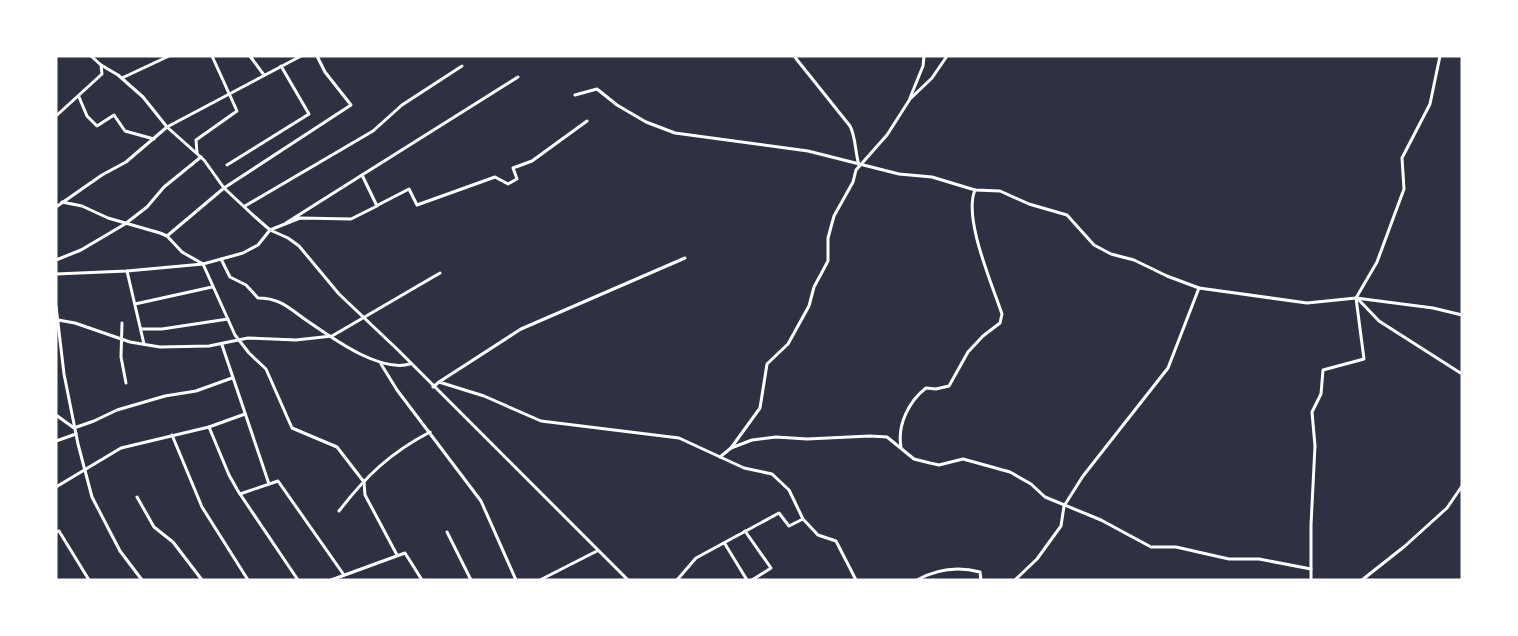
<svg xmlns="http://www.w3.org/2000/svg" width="1518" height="636" font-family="'IBM Plex Serif',serif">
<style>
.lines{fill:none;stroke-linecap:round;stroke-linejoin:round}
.minor{stroke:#fff;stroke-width:3}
</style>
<rect width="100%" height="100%" fill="#2d3142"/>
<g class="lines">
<g class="minor">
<path d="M250 56 264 75"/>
<path d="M794 56 850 126C856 137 855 153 859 165"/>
<path d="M101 65 118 75 143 97 167 127 204 160 224 188 254 216 270 230 288 238 299 246 339 294 398 350 628 580"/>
<path d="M122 78 169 56"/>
<path d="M575 95 597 89 617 105 646 122 675 133 808 151 899 174 932 177 975 190 1000 191 1029 204 1067 215 1094 245 1111 254 1134 260 1167 276 1199 288 1307 303 1356 298 1433 308 1462 315"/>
<path d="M79 97 87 116 97 126 114 115 125 131 154 139"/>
<path d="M910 98 923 66 924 56"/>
<path d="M56 116 102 74 101 65 91 56"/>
<path d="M197 153 196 140 237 111 212 56"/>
<path d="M227 165 309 114 281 66"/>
<path d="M362 175 518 77"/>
<path d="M62 202 82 206 108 218 160 233 167 236 182 252 203 264 235 335 249 353 266 369 292 428 337 447 364 482 365 495 397 555"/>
<path d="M378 205 409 189 417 205 495 177 508 184 517 179 513 168 532 161 587 121"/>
<path d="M245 206 373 131 402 105 462 66"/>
<path d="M56 207 102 175 126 162 167 127 301 56"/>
<path d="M167 236 224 188 351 105 325 72 317 56"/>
<path d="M221 259 230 277 246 285 258 298C280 298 289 308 306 320 331 337 379 373 410 364"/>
<path d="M56 260 81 250 125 224 147 207 164 187 201 157"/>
<path d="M127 271 144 344"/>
<path d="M56 274 127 271 203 264 243 253 258 245 270 230 300 218 351 219 377 206 362 175 286 223"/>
<path d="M1357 298 1379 321 1462 374"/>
<path d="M135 304 212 287"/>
<path d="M56 306 64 374 78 444 92 497 120 551 142 580"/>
<path d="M58 320 75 323 130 342 160 347 209 346 248 338 296 340 332 336 440 273"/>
<path d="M122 323 121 357 126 383"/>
<path d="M141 329H162L228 319"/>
<path d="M222 345 269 484"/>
<path d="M381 364 397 390 481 501 516 580"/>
<path d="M439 382 521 329 685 258"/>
<path d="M433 387 439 382 484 396 541 421 679 438 744 468 772 474 789 490 803 519 818 535 836 541 856 580"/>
<path d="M56 415 74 428 94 421 117 410 165 396 196 391 232 378"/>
<path d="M209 427 229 475 238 491 298 580"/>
<path d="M172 435 202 507 248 580"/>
<path d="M56 441 76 434"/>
<path d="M901 447C897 425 909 401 926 388L936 389 949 386 968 352 983 336 1000 323 1002 314C992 284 963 218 975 190"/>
<path d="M731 448 760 408 767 364 788 344 809 306 814 287 828 261V238L834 216 853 182 856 170 887 135 910 99 932 78 947 56"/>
<path d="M720 457 731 448 752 440 776 437 807 439 870 436 887 437 914 459 930 463 939 465 963 459 1010 472 1031 484 1045 497 1101 520 1151 547H1176L1229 559H1259L1311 569"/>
<path d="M56 487 121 448 209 427 245 414"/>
<path d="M240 494 278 481 344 575"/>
<path d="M137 497 154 527 173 542 202 580"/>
<path d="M339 511C366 476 390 453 430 432"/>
<path d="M745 531 771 568 752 580"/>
<path d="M56 532 59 531 89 580"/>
<path d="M447 532 471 580"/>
<path d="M725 544 747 580"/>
<path d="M331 580 405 553 422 580"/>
<path d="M540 580 597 551"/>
<path d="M677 580 696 558 779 513 789 526 803 519"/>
<path d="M917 580C937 569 958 566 980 572L981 580"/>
<path d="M1015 580 1037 559 1061 526 1064 506 1083 476 1168 368 1199 288"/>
<path d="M1311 580V525L1315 446 1312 412 1321 394 1323 370 1364 359 1356 298 1377 262 1404 189 1402 158 1430 104 1440 56"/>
<path d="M1362 580 1405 546 1447 508 1462 486"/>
</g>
</g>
<rect width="1518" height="636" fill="none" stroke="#ffffff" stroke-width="115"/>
</svg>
